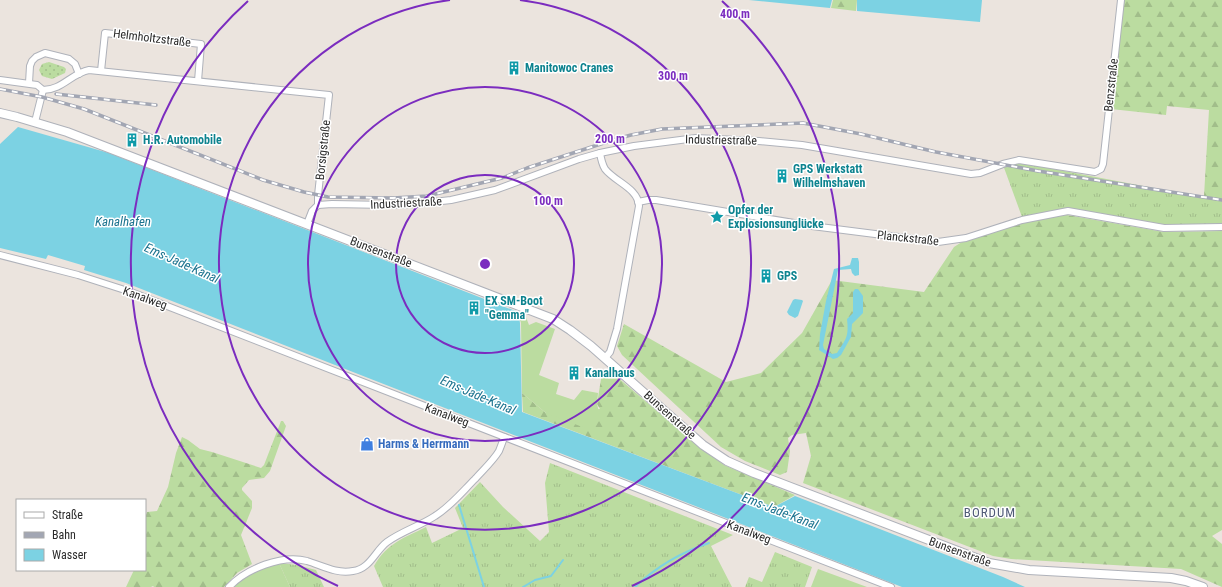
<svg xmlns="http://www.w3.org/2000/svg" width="1222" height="587" font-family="'Roboto Condensed',sans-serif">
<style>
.grass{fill:url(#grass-tufts)}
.forest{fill:url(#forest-firs)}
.park{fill:url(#park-dots)}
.garden{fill:#bbdca0}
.water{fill:#7cd2e3}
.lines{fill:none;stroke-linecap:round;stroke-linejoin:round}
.stream{stroke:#7cd2e3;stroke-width:2}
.street-casing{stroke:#afb2ba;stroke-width:8}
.secondary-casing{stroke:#afb2ba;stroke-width:10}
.street{stroke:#fff;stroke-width:6}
.secondary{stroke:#fff;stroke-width:8}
.rail-casing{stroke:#a2a6b3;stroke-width:3.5}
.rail{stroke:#fff;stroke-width:2;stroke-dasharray:6;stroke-linecap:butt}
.ring{fill:none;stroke:#7b2cbf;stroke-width:2}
.labels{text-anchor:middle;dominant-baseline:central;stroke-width:3;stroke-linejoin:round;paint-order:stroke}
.street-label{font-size:12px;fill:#2b2b2b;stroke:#fff}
.culture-label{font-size:12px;font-weight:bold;fill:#0d838f;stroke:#fff;text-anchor:start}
.shop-label{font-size:12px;font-weight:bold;fill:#366cbe;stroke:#fff;text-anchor:start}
.water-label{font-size:13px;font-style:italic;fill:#1b738f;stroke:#fff}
.neighbourhood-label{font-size:13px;letter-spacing:1px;fill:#505b77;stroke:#fff}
.centre{fill:#7b2cbf;stroke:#fff;stroke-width:2}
.ring-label{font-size:12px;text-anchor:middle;font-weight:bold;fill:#7b2cbf;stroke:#fff;stroke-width:3;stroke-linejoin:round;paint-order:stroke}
</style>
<defs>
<pattern id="grass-tufts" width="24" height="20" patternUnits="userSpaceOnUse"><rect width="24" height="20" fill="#bbdca0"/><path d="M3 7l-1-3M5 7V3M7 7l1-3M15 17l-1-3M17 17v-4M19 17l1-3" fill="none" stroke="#a1bd8a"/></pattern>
<pattern id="forest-firs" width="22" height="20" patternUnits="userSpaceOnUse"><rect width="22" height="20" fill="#bbdca0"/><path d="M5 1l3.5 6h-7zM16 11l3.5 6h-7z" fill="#a1bd8a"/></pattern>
<pattern id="park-dots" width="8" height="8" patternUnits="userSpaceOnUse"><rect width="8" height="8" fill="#bbdca0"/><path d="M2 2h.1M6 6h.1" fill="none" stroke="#a1bd8a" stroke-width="1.8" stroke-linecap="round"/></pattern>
</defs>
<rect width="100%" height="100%" fill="#ebe4de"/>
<g class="grass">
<path d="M1017 162 1222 201V225H1164L1068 209 1022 217 1003 165Z"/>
<path d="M550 463 733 535 711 546 732 587H383L374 566C387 543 404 538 426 527L432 543 463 528 455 508 480 482 503 507 540 541 549 532 545 483Z"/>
<path d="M775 552 812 567 805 587H745L749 577 762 582Z"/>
<path d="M279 563 297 565 316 570 324 587H290Z"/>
</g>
<g class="forest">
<path d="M833 0H857L856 11 831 8Z"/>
<path d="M1122 0H1222V199L1204 196 1209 110 1167 106 1166 115 1111 109Z"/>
<path d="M1067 215 1164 232 1222 231V530L1212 536 1222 544V587L1181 569 1011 559 993 556 803 483 811 456 806 433 792 435 788 438 790 451 787 472 780 475 745 461 721 447 622 355 617 346 624 324 726 382 761 373 802 333 832 280 924 292 954 247 968 238 1022 221Z"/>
<path d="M609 370 698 446 724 465 795 495 774 507 523 412 522 393 546 413 600 409 597 404 602 373Z"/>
<path d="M281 421H283L286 426 270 471 264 478 249 480 242 488V490L252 501V508L241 535 252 564 237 573 224 587H154L153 586 151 587H126L134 570H145V518L147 512 157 511 168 487 176 453 182 437 188 440 200 449 212 452 261 468 264 465Z"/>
</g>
<path class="park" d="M49 62 64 67 66 69 65 73 52 79 42 76 39 70 42 64Z"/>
<g class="garden">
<path d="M518 312H524L529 325 536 322 555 329 539 375 559 383 556 394 574 400 582 390 598 393 597 404 601 420 585 428 546 413 522 393 521 323Z"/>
<path d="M279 563 290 587H232L259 567Z"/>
<path d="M818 569 867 587H811Z"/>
</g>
<g class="water">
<path d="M749 0H832L830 8Z"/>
<path d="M857 0H982L980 22 857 11Z"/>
<path d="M18 127 109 153 518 312 520 323 522 412 774 507 795 496 1003 577 1025 587H902L126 283 84 270 85 266 48 255 46 259 0 248V144Z"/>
<path d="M852 258H858L859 262V275L855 276 852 273 851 269 838 270 823 345 824 349 832 354 837 353C846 339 849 337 847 319L853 313V292L855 289H858L863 296V313L852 324 851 337 841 355 837 358 833 359 830 357 819 350 820 334 826 301 834 269 850 265Z"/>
<path d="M795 299 802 300 803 301 798 316 795 318 789 315 787 312 793 300Z"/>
</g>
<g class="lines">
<g class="stream">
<path d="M459 505 484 587"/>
<path d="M523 587 535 580 551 576 563 560"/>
<path d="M635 587C656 567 682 552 709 543"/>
</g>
<g class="street-casing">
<g id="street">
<path d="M101 71 105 33 201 44 198 81"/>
<path d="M0 80 37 85 43 90"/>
<path d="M29 83 30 66 32 61 36 57 45 53 69 59 75 64 79 74"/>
<path d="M43 90C62 90 72 73 89 70L329 95 318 195V205"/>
<path d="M35 122 43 90"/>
<path d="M600 153C601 159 602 164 605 169 615 182 638 188 639 206L617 329 610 352 605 358"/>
<path d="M638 202 648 200H656L812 226 938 242 966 238 1022 220 1068 211 1164 228 1222 227"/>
<path d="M307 224 312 211 318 205 332 204 388 205 415 204 451 200 495 190 579 159 600 153 634 146 696 138 759 141 802 145 971 174 980 173 1003 164 1019 160 1095 172 1101 169 1103 164 1121 0"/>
<path d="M0 255 78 275 131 292 891 587"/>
<path d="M229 587C246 569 282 554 307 561 323 566 336 574 353 571 370 569 375 551 387 542 402 531 420 526 435 516 451 506 462 492 475 479 483 470 493 461 499 451 501 446 503 441 504 437"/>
</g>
</g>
<g class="secondary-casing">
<path id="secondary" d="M0 113 17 117 67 132 553 319 570 330 591 346 703 445 727 461 754 473 989 563 1029 570 1171 578 1186 581 1203 587"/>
</g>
<use href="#street" class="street"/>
<use href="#secondary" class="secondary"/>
<g class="rail-casing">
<g id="rail">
<path d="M0 89 42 97 84 109 263 180 304 192 328 197 393 198 427 196 502 178 527 168 613 140 631 135 662 129 803 123 861 134 936 152 1038 171 1222 200"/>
<path d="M56 94 156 105"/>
</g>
</g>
<use href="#rail" class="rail"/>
</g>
<g class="ring">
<circle cx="485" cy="264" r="89"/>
<circle cx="485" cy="264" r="177"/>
<path d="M520 0A266 266 0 1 1 450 0"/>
<path d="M338 586A354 354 0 0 1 248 1M722 1A354 354 0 0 1 632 586"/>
</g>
<defs>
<g id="building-bare" transform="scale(1.08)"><path d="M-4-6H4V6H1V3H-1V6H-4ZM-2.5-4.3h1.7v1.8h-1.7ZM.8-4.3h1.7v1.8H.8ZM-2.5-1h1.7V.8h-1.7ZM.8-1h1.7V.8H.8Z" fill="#0f9aa8" stroke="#fff" stroke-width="2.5" paint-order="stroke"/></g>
<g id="sight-bare" transform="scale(1.08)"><path d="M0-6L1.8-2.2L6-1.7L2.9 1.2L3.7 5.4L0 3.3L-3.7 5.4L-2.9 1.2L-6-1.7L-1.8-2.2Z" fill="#0f9aa8" stroke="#fff" stroke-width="2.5" paint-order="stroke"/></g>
<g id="shop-bare" transform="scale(1.08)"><path d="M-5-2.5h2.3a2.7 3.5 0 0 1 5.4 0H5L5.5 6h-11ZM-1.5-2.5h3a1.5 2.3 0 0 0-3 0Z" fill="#3f7fe0" stroke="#fff" stroke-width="2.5" paint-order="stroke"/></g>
</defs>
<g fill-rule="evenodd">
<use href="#building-bare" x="514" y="68"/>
<use href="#building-bare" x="132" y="140"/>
<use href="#building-bare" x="782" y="176"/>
<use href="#sight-bare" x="717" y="217"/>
<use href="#building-bare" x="766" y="276"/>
<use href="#building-bare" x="474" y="308"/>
<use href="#building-bare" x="574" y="373"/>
<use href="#shop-bare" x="367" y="444"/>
</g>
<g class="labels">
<g class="street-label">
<text transform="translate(152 38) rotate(7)">Helmholtzstraße</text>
<text transform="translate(1111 85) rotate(-84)">Benzstraße</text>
<text transform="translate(721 140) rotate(1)">Industriestraße</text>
<text transform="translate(323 150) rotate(-84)">Borsigstraße</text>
<text transform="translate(406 203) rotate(-3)">Industriestraße</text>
<text transform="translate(908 238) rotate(6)">Planckstraße</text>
<text transform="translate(381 252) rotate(21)">Bunsenstraße</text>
<text transform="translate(145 298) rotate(20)">Kanalweg</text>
<text transform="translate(447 415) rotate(21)">Kanalweg</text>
<text transform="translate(670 415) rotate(42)">Bunsenstraße</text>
<text transform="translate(749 532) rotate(21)">Kanalweg</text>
<text transform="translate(960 552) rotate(20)">Bunsenstraße</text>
</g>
<g class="culture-label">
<text x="525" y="68">Manitowoc Cranes</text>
<text x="143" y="140">H.R. Automobile</text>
<text x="793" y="169">GPS Werkstatt<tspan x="793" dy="14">Wilhelmshaven</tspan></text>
<text x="728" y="210">Opfer der<tspan x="728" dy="14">Explosionsunglücke</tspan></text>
<text x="777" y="276">GPS</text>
<text x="485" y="301">EX SM-Boot<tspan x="485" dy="14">"Gemma"</tspan></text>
<text x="585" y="373">Kanalhaus</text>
</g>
<g class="shop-label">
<text x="378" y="444">Harms &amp; Herrmann</text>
</g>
<g class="water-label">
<text x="123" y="221">Kanalhafen</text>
<text transform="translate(182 263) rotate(24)">Ems-Jade-Kanal</text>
<text transform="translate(478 395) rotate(23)">Ems-Jade-Kanal</text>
<text transform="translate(780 511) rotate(21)">Ems-Jade-Kanal</text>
</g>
<g class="neighbourhood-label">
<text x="990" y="512">BORDUM</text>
</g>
</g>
<circle cx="485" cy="264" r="6" class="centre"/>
<g class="ring-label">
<text x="735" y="18">400 m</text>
<text x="673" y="80">300 m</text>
<text x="610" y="143">200 m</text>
<text x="548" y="205">100 m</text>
</g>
<rect x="16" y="499" width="130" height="72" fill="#ffffff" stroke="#aaaaaa"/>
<rect x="24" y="512" width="20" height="6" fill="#ffffff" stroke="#aaaaaa"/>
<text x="52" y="519" font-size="12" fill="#2b2b2b">Straße</text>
<rect x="24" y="532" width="20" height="6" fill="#a2a6b3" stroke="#aaaaaa"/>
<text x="52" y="539" font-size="12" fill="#2b2b2b">Bahn</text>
<rect x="24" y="549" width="20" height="12" fill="#7cd2e3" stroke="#aaaaaa"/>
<text x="52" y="559" font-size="12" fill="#2b2b2b">Wasser</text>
</svg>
